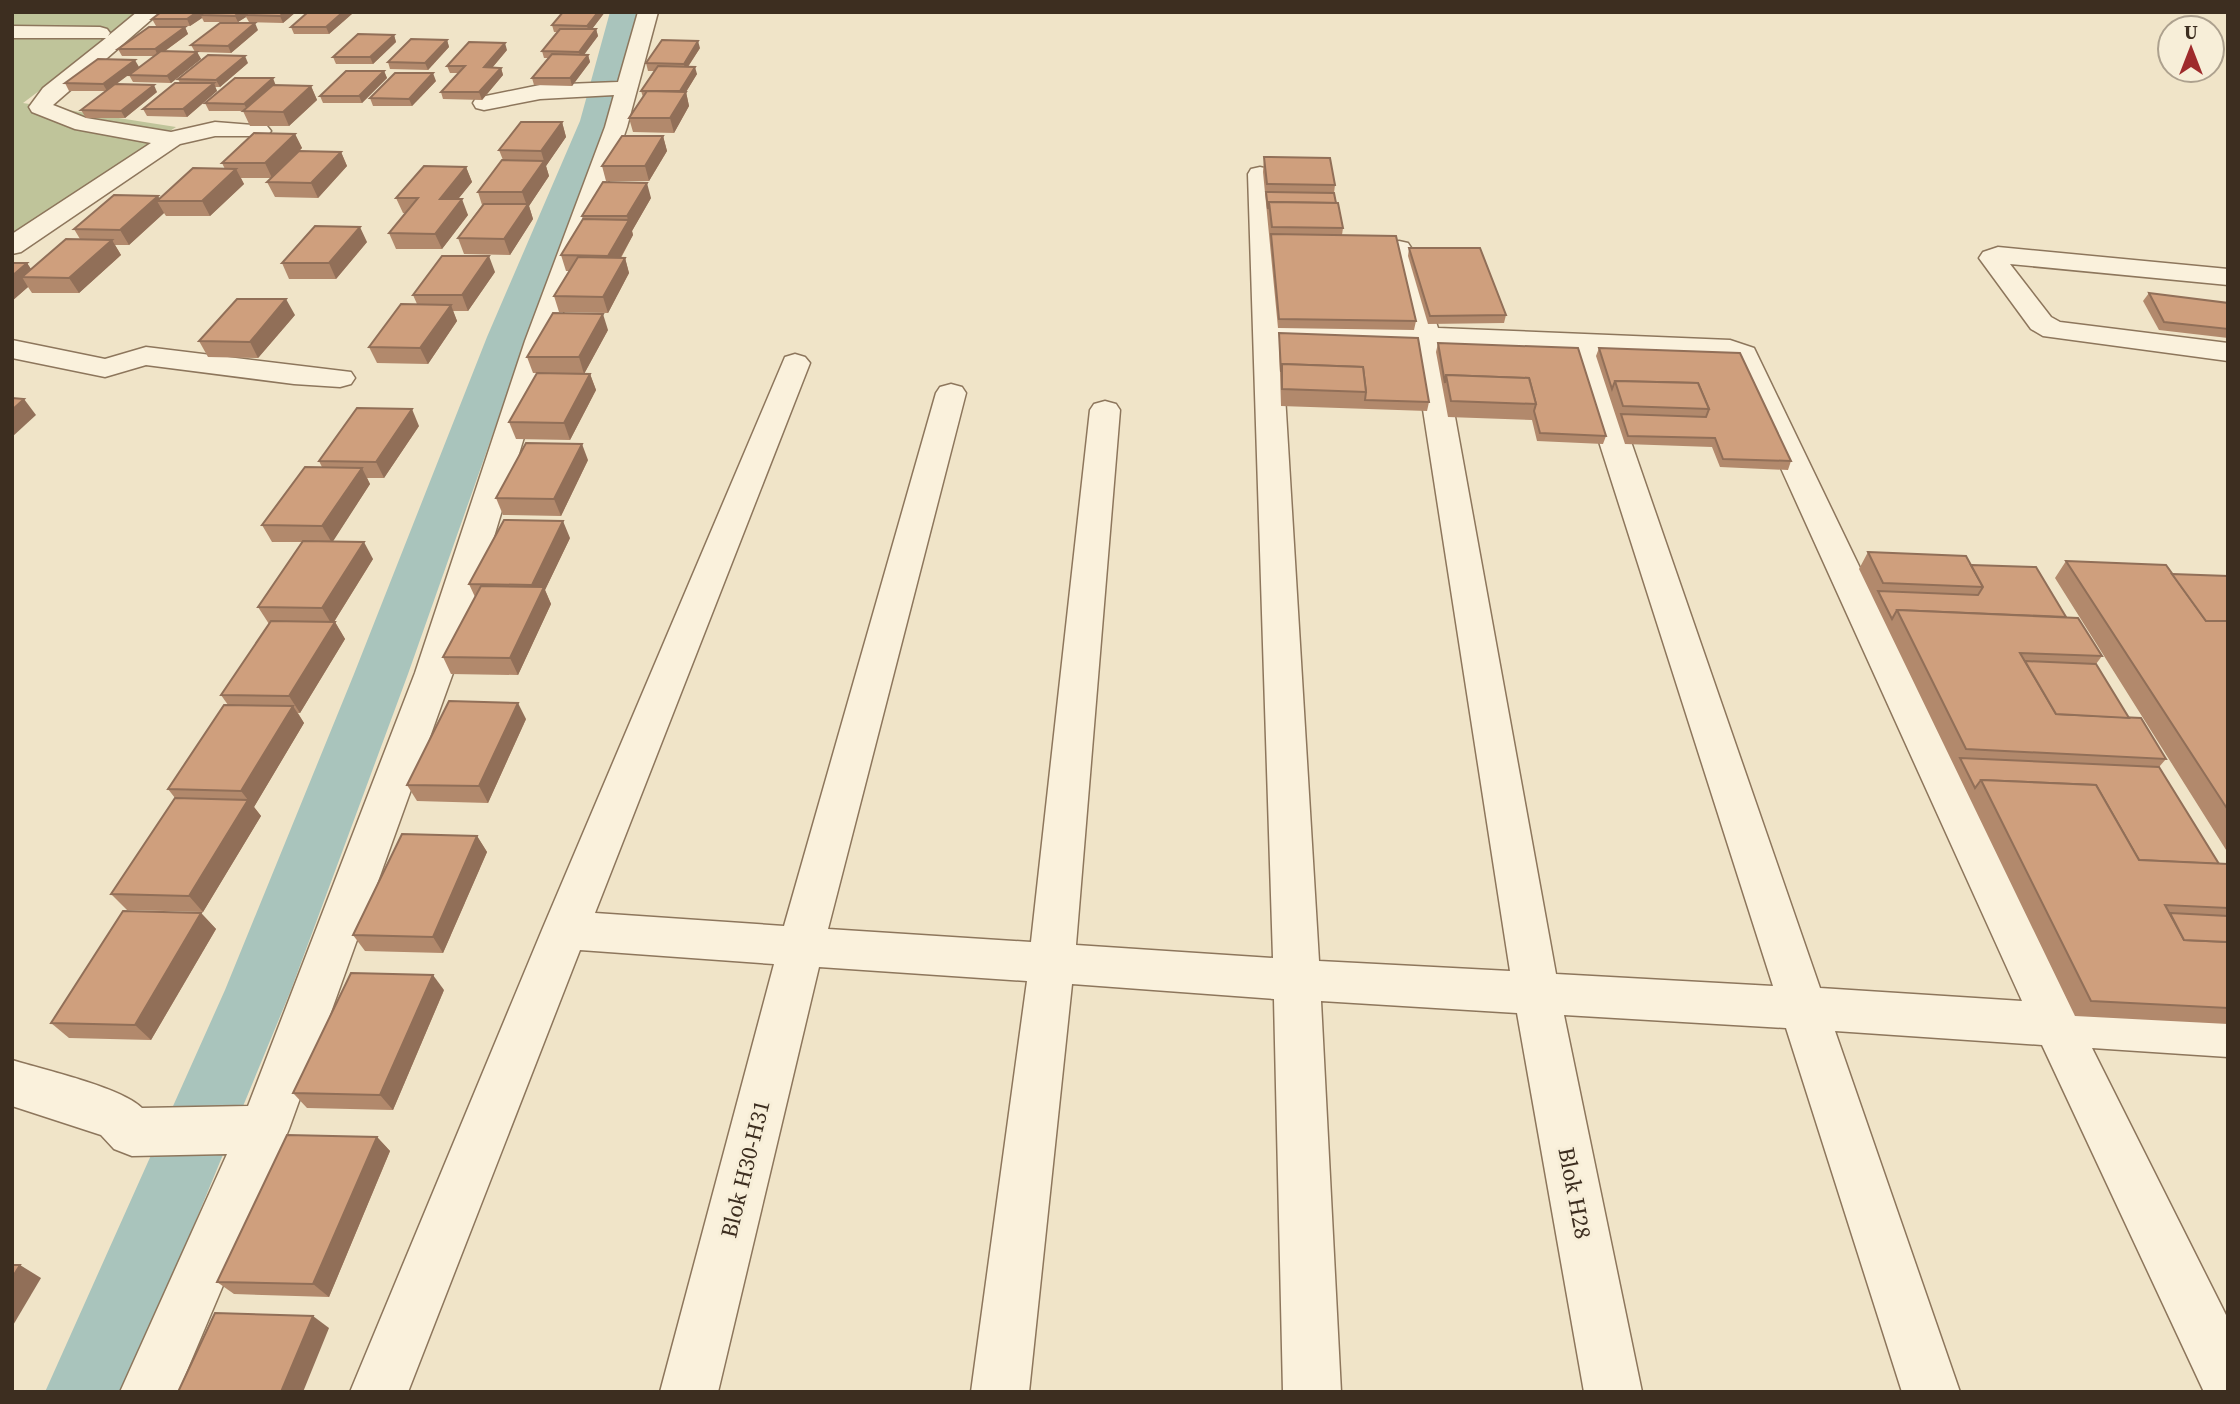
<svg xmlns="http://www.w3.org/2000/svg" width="2240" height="1404" font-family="'Source Serif 4',serif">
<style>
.cemetery{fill:#bfc49a}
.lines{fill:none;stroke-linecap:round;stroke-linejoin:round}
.canal{fill:#a9c4bc;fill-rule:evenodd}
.minor-casing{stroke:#8d765c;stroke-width:3}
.minor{fill:#faf1dc;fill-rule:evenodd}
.wall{fill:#b2896c}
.shaded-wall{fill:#916f58}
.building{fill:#cf9f7d;stroke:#916f58;stroke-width:2}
.labels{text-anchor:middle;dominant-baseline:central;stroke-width:6;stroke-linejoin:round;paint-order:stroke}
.near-street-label{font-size:23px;fill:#3d2e20;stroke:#f7eed8}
</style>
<rect width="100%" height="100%" fill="#f0e4c8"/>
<path class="cemetery" d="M12 12H144L23 103 176 127 12 235Z"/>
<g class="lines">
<path class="canal" d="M610 12H638L612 121 527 337 408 674 291 990 125 1392H45L225 990 354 674 487 337 580 121Z"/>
<g class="minor-casing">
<g id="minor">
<path d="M137 12H160L53 105 86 118 171 132 215 122 267 126 271 131 267 136H215L180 144 21 252 12 254V234L151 143 75 129 32 112 29 107 43 88 106 38H12V26L100 27 107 29 110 33 108 36Z"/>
<path d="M638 12H658L627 127 553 341 453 673 289 1129 178 1392H120L227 1154 132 1156 114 1149 101 1135 12 1106V1060C44 1070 121 1087 142 1108L248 1106 415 673 525 341 605 127 614 95 540 99 484 110 476 108 473 103 476 98 540 85 618 82Z"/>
<path d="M1260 167 1269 169 1272 174 1281 327H1409L1386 249 1390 243 1399 241 1408 243 1412 249 1438 328 1730 340 1754 348 2070 1004 2228 1015V1057L2092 1048 2228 1319V1392H2204L2042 1045 1835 1031 1960 1392H1902L1786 1028 1564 1015 1642 1392H1584L1517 1013 1321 1001 1341 1392H1283L1274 999 1072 984 1029 1392H971L1027 981 819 967 718 1392H660L774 964 580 950 408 1392H350L542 930 785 357 795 354 805 357 810 363 595 913 784 926 936 393 940 387 951 384 962 387 966 393 828 929 1031 942 1090 410 1094 404 1105 401 1116 404 1120 410 1076 945 1273 958 1248 174 1251 169ZM1282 345H1413L1510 971 1319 961ZM1442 345 1570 351 1773 986 1556 974ZM1600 352 1732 360 2022 1001 1820 988Z"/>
<path d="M1998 247 2228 269V285L2010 264 2051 317 2060 322 2228 343V361L2043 336 2031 329 1979 258 1983 252Z"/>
<path d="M12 340 105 359 146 347 351 372 355 378 351 384 340 387 294 384 146 365 105 377 12 358Z"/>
</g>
</g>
<use href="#minor" class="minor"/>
</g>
<g class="wall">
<path d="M161 12H296L283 23 249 22 246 17 238 22H204L202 18 190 26H156L152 19Z"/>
<path d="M308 12H352L353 13 329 34H294L291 27Z"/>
<path d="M563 12H605L592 29H596L598 36 584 54 588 55 590 62 572 86 534 85 532 78 548 58H544L542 51 557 32H554L552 25Z"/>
<path d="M185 27 188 34 165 51 195 52 191 45 258 30 231 53 197 52 201 59 171 83 133 82 129 75 154 56H122L118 49Z"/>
<path d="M394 35 396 42 373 64H336L333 57Z"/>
<path d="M447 40 449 47 428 70 390 69 388 62Z"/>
<path d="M700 48 688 67 697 74 686 92 689 106 674 133 633 132 629 118 643 97 641 91 655 71H648L646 63Z"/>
<path d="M507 50 492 68H501L503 75 482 100 443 99 441 92 458 73H450L447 66Z"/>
<path d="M248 63 220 87H215L217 91 187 117 147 116 143 109 180 83 178 79Z"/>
<path d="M139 67 116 84 157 92 125 118H86L81 110 107 91H69L65 83Z"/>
<path d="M384 71 387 78 362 103H323L320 96Z"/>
<path d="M436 81 412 106H373L370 98Z"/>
<path d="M276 85 311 86 317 100 289 126H250L243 111H209L205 103Z"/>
<path d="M562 122 566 137 546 166 549 176 529 206 533 219 510 255 464 254 458 238 482 205 478 192 503 160 499 150Z"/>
<path d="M295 134 302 148 299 151 341 152 347 166 318 198 275 197 267 182 271 178H241L244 184 210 216H166L164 213 129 245H115L121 255 79 293H32L28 287 12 301V263H27L31 269 80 239 74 229 160 199 225 169 222 163Z"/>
<path d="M663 136 667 151 649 181H606L602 166Z"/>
<path d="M1264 157 1335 185 1334 193 1336 203 1343 228 1342 235 1416 321 1414 330 1278 328 1263 172Z"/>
<path d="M466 167 472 182 458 199 468 215 442 249H396L389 233 406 213H403L396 198Z"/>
<path d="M651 198 632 231 633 235 621 258H625L629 273 608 313 559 312 554 296 569 271H566L561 255 583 220 582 216Z"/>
<path d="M367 242 336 279H289L282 263Z"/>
<path d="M1409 248 1506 315 1504 323 1428 324 1408 256Z"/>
<path d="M495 272 468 311H453L457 321 428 364 377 363 369 347 417 304 413 295Z"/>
<path d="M2149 293 2228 303V338L2159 330 2143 301Z"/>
<path d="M295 315 258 358 208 357 199 341Z"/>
<path d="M608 330 584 374 533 373 527 357Z"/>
<path d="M1279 333 1429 402 1427 411 1281 406 1279 341Z"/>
<path d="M1438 343 1606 436 1603 444 1537 441 1532 420 1448 417 1436 352Z"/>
<path d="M1599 348 1740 353 1791 461 1788 470 1720 467 1712 447 1625 444 1596 356Z"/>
<path d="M590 374 596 390 570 440 516 439 509 422Z"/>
<path d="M419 426 384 478H367L370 484 332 542 373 559 334 622H335L345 639 300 713H298L304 723 254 807 261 816 203 912 127 910 111 894 175 798 168 789 228 705 221 695 269 624 258 607 302 542H272L262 525 322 467 319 461Z"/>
<path d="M588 460 561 516 503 515 496 498Z"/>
<path d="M570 538 545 590 551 604 518 675 451 674 443 657 475 597 469 584Z"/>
<path d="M1868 552 1971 565 2066 617 2102 656 2096 664 2129 718 2166 759 2159 767 2219 864H2228V1024L2075 1016 1859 569Z"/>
<path d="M2066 561 2172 574 2228 576V853L2055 578Z"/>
<path d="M526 719 488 803 417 801 407 785Z"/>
<path d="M477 836 487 852 443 953 365 951 353 935Z"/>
<path d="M201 913 216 929 151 1040 69 1038 51 1023Z"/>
<path d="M444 990 393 1110 307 1108 293 1093Z"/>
<path d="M377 1137 390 1151 329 1297 234 1294 217 1282Z"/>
</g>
<g class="shaded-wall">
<path d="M197 12H209L201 15 202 18 190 26 187 19Z"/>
<path d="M239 12H251L245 15 246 17 238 22 235 16Z"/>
<path d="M285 12H296L283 23 280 16Z"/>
<path d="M343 12 353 13 329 34 326 27Z"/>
<path d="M598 12H605L589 33 587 26Z"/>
<path d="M255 23 258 30 231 53 228 46Z"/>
<path d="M185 27 188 34 158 56 155 49Z"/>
<path d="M596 29 598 36 581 59 579 52Z"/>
<path d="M394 35 396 42 373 64 370 57Z"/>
<path d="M447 40 449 47 428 70 425 63Z"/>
<path d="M698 41 700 48 685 71 684 64Z"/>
<path d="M505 43 507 50 486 75 484 67Z"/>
<path d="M197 52 201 59 171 83 167 76Z"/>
<path d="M588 55 590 62 572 86 570 78Z"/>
<path d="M245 56 248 63 220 87 216 80Z"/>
<path d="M135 60 139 67 107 91 103 84Z"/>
<path d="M695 67 697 74 686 92 689 106 674 133 670 118 680 91Z"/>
<path d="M501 68 503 75 482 100 479 92Z"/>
<path d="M384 71 387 78 362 103 359 96Z"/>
<path d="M433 73 436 81 412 106 409 99Z"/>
<path d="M273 78 276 86 248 111 244 104Z"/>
<path d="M214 83 217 91 187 117 183 109Z"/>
<path d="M154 85 157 92 125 118 121 111Z"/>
<path d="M311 86 317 100 289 126 283 112Z"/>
<path d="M562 122 566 137 546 166 549 176 529 206 533 219 510 255 504 239 527 206 522 192 544 161 541 151Z"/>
<path d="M295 134 302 148 272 178 265 163Z"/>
<path d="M663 136 667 151 649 181 645 166Z"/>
<path d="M341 152 347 166 318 198 311 183Z"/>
<path d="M466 167 472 182 446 214 440 199Z"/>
<path d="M236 169 244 184 210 216 202 201Z"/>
<path d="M647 183 651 198 632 231 633 235 613 271 608 256 628 221 627 216Z"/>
<path d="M158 196 161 201H157L164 213 129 245 120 230Z"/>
<path d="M462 199 468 215 442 249 435 234Z"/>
<path d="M360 227 367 242 336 279 329 263Z"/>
<path d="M112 240 121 255 79 293 69 278Z"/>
<path d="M489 256 495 272 468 311 462 295Z"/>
<path d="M625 258 629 273 608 313 603 297Z"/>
<path d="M27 263 36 277H22L28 287 12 301V276Z"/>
<path d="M286 299 295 315 258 358 250 342Z"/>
<path d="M451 305 457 321 428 364 420 348Z"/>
<path d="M603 314 608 330 584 374 579 357Z"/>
<path d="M590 374 596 390 570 440 564 423Z"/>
<path d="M24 399 36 415 12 437V410Z"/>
<path d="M412 409 419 426 384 478 376 462Z"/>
<path d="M582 444 588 460 561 516 554 499Z"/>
<path d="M362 468 370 484 332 543 322 526Z"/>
<path d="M563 521 570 538 545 590 551 604 518 675 510 658 538 599 532 585Z"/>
<path d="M364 542 373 559 332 625 322 608Z"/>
<path d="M335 622 345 639 300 713 289 696Z"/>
<path d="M518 703 526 719 488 803 479 786Z"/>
<path d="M293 706 304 723 254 807 261 816 203 912 189 896 248 800 241 791Z"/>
<path d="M477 836 487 852 443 953 433 937Z"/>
<path d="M201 913 216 929 151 1040 135 1025Z"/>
<path d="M433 975 444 990 393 1110 380 1095Z"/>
<path d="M377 1137 390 1151 329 1297 313 1284Z"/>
<path d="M20 1265 41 1278 12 1327V1278Z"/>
<path d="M313 1316 329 1328 303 1392H281Z"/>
</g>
<g class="building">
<path d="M161 12H197L187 19H152Z"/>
<path d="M204 12H239L235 16 201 15Z"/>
<path d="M249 12H285L280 16 245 15Z"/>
<path d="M308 12H343L326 27H291Z"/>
<path d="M563 12H598L587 26 552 25Z"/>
<path d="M220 23H255L228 46 191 45Z"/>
<path d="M149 27H185L155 49H118Z"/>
<path d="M560 29H596L579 52 542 51Z"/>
<path d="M358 34 394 35 370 57H333Z"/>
<path d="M411 39 447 40 425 63 388 62Z"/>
<path d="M662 40 698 41 684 64 646 63Z"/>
<path d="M469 42 505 43 484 67 501 68 479 92H441L465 66H447Z"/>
<path d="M161 51 197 52 167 76 129 75Z"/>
<path d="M552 54 588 55 570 78H532Z"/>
<path d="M208 55 245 56 216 80 178 79Z"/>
<path d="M98 59 135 60 103 84 65 83Z"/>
<path d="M658 66 695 67 680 91H641Z"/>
<path d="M346 71H384L359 96H320Z"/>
<path d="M395 73H433L409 99 370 98Z"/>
<path d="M235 78H273L244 104 205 103Z"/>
<path d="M175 83H214L183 109H143Z"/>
<path d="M115 84 154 85 121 111 81 110Z"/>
<path d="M273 85 311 86 283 112 243 111Z"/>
<path d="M647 91 686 92 670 118H629Z"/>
<path d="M521 122H562L541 151 499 150Z"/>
<path d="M254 133 295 134 265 163H222Z"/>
<path d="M622 136H663L645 166H602Z"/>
<path d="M299 151 341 152 311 183 267 182Z"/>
<path d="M1264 157 1330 158 1335 185 1267 184Z"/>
<path d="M502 160 544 161 522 192H478Z"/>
<path d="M424 166 466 167 440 199H462L435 234 389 233 418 198H396Z"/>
<path d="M193 168 236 169 202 201H157Z"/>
<path d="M603 182 647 183 627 216H582Z"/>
<path d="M1266 192 1334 193 1336 203 1269 202 1268 209Z"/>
<path d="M114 195 158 196 120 230 74 229Z"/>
<path d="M1269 202 1338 203 1343 228 1272 227Z"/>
<path d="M484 204H528L504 239 458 238Z"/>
<path d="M583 219 629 220 608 256 561 255Z"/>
<path d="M315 226 360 227 329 263H282Z"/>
<path d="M1271 234 1396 236 1416 321 1279 319Z"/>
<path d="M66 239 112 240 69 278 22 277Z"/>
<path d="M1409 248H1480L1506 315 1430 316Z"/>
<path d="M442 256H489L462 295H413Z"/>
<path d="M578 257 625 258 603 297 554 296Z"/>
<path d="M12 263H27L12 276Z"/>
<path d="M2149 293 2228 303V329L2164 322Z"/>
<path d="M237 299H286L250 342 199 341Z"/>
<path d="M401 304 451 305 420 348 369 347Z"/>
<path d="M553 313 603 314 579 357H527Z"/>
<path d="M1279 333 1418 338 1429 402 1365 400 1366 392 1363 367 1282 364 1281 372Z"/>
<path d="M1438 343 1578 348 1606 436 1540 433 1534 411 1536 404 1529 378 1446 375 1445 383Z"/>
<path d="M1599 348 1740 353 1791 461 1723 459 1715 438 1628 436 1621 414 1706 417 1709 409 1698 383 1615 381 1612 389Z"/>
<path d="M1282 364 1363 367 1366 392 1282 389Z"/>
<path d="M537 373 590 374 564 423 509 422Z"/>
<path d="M1446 375 1529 378 1536 404 1451 401Z"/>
<path d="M1615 381 1698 383 1709 409 1623 406Z"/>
<path d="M12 398 24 399 12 410Z"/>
<path d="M357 408 412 409 376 462 319 461Z"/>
<path d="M526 443 582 444 554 499 496 498Z"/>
<path d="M305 467 362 468 322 526 262 525Z"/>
<path d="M504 520 563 521 532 585 469 584Z"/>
<path d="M303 541 364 542 322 608 258 607Z"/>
<path d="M1868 552 1966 556 1983 587 1883 583Z"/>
<path d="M2066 561 2166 565 2206 621H2228V810Z"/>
<path d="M1971 565 2036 567 2066 617 1897 610 1892 619 1878 591 1978 595 1983 587Z"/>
<path d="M2172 574 2228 576V621H2206Z"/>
<path d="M481 586 544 587 510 658 443 657Z"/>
<path d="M1897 610 2078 618 2102 656 2020 653 2056 714 2141 718 2166 759 1966 749Z"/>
<path d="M271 621 335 622 289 696 221 695Z"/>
<path d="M2025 661 2096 664 2129 718 2056 714Z"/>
<path d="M449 701 518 703 479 786 407 785Z"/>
<path d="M224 705 293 706 241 791 168 789Z"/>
<path d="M1960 758 2159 767 2219 864 2139 860 2096 785 1981 780 1975 788Z"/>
<path d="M1981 780 2096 785 2139 860 2228 864V908L2165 905 2184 940 2228 942V1008L2091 1001Z"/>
<path d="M175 798 248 800 189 896 111 894Z"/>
<path d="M402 834 477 836 433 937 353 935Z"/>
<path d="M123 911 201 913 135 1025 51 1023Z"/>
<path d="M2170 913 2228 916V942L2184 940Z"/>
<path d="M351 973 433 975 380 1095 293 1093Z"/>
<path d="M287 1135 377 1137 313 1284 217 1282Z"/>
<path d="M12 1265H20L12 1278Z"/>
<path d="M215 1313 313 1316 281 1392H178Z"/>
</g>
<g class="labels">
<g class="near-street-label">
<text transform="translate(745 1169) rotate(-76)">Blok H30-H31</text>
<text transform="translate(1575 1193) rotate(79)">Blok H28</text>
</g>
</g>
<rect width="2240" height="1404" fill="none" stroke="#3d2e20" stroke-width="28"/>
<g transform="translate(2191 49)"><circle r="33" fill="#f7eed8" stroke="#ada18e" stroke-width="2"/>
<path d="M0-5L12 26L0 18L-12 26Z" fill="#9e2a2b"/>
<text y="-10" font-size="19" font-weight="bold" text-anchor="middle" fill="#3d2e20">U</text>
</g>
</svg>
